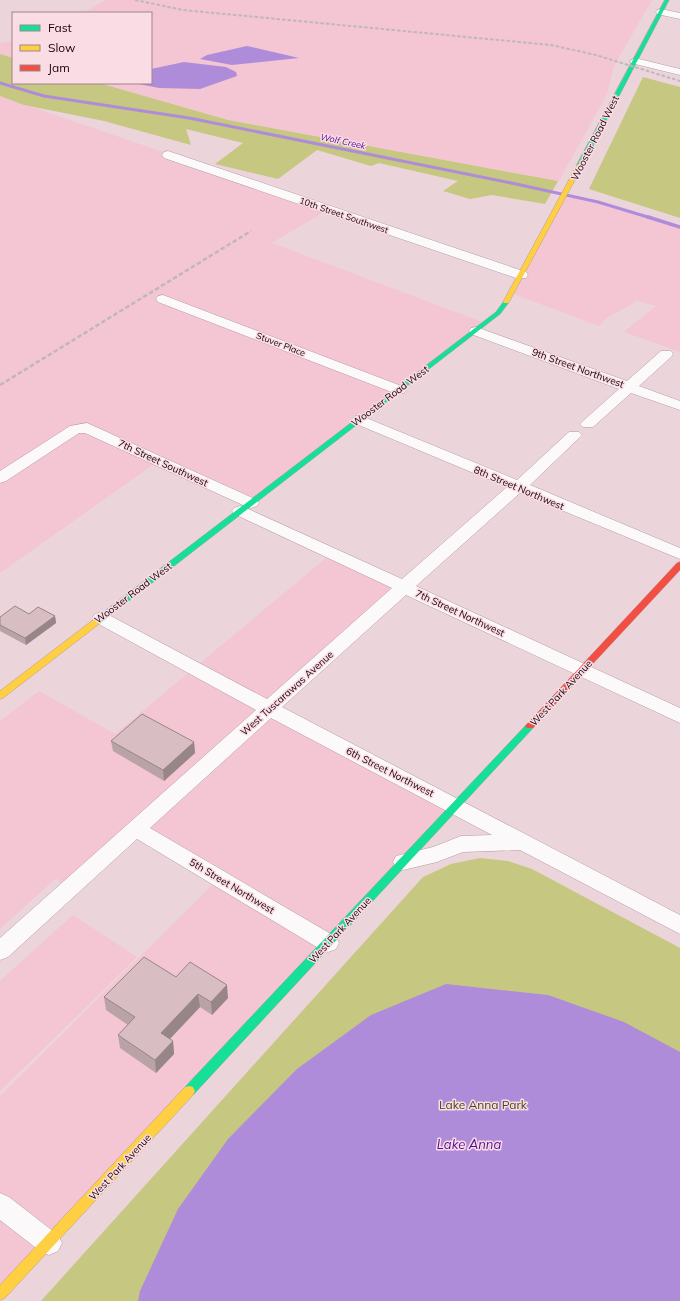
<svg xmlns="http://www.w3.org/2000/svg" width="680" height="1301" font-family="Mulish,sans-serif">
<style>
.built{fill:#f4c5d3}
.green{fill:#c6c780}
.water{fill:#af8cda}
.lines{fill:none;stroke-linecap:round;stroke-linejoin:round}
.stream-far1{stroke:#af8cda;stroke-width:3}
.stream{stroke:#af8cda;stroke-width:3.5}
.street-casing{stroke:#b39ca3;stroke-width:1}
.fast-casing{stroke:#b39ca3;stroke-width:1}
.slow-casing{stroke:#b39ca3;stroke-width:1}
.jam-casing{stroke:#b39ca3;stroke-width:1}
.street{fill:#fcf9fa;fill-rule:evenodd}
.fast{fill:#16e098;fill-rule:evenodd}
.slow{fill:#ffcf43;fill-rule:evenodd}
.jam{fill:#f24e42;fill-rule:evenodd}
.rail-far1{stroke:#bfb8ba;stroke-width:2;stroke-dasharray:3.5 2;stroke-linecap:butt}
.rail{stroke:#bfb8ba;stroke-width:2.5;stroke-dasharray:4.5 2.5;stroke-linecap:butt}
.wall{fill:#baa3a7}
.shaded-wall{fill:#978588}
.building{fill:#d8bec2;stroke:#978588}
.labels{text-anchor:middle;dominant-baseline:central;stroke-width:3;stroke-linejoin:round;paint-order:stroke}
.far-water-label{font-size:9px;font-style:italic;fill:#530e96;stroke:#fadce4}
.far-street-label{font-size:9px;fill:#1a030b;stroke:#fadce4}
.street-label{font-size:10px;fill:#1a030b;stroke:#fadce4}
.near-park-label{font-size:12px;fill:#414a15;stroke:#fadce4}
.near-water-label{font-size:13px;font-style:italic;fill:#530e96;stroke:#fadce4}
</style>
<rect width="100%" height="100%" fill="#ecd4db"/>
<g class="built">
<path d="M106 0H652L614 66 607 94 559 181 228 120 99 83H151V13H83Z"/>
<path d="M13 41V58L0 54V43Z"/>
<path d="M0 96 329 209 272 243 485 323 251 503 87 428 0 472Z"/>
<path d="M565 196 598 202 680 228V352L624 332 656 306 637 301 607 318 599 326 511 293Z"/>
<path d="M80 432 88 433 154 464 0 573V483Z"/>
<path d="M332 553 406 588 270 709 456 806 0 1294V1096L219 878 136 829 65 893 58 879H55L0 929V721L39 691 115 734Z"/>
<path d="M73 915 137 957 0 1091V981Z"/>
</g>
<g class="green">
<path d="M0 54 13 58V83H99L228 120 558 181 545 204 492 195 470 199 443 191 458 181 379 163 371 166 317 150 278 179 215 164 243 143 186 129 191 145 104 121 24 105 0 96Z"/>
<path d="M643 77 680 87V218L589 189Z"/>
<path d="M480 858 508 861 532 869 680 948V1301H41L423 877 451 864Z"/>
</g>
<g class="water">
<path d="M247 46 299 58 232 65 200 59 207 55Z"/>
<path d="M184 62 226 67 236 72 237 76 200 89 159 88 134 83H151V69Z"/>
<path d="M446 984 548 995 624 1022 680 1052V1301H138L140 1291 178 1209 228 1139 297 1069 371 1015Z"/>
</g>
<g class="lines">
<path class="stream-far1" d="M0 83 44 96 189 118 516 184 598 202 651 218"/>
<path class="stream" d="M648 217 680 227"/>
<g class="street-casing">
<g id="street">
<path d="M661 9 680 13V19L657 14 656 12 657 10Z"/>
<path d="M635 58 680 69V75L631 63 630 61Z"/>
<path d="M168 151 526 272 528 275 526 278H516L164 158 162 155 164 152Z"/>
<path d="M163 295 404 387 406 390 404 393H394L158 302 156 299 158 296Z"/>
<path d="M476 327 627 381 661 351H671L673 354 671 357 639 386 680 401V410L631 393 593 427H583L580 424 583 421 619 389 471 334 469 331 471 328Z"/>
<path d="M359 415 517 480 569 432H579L582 435 579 438 530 485 680 548V559L520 493 416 586 680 708V723L406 595 282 707 680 915V934L520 850 463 852 437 862 403 870 396 868 393 862 396 856 433 847 461 836 492 835 271 718 150 828 336 937 339 943 336 949 328 952 320 949 137 839 8 957 0 960V938L256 710 95 622 92 618 95 614 101 612 107 614 267 699 392 588 234 514 232 511 234 508 240 506 246 508 402 579 507 487 354 423 351 420 354 417Z"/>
<path d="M87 423 257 500 259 503 257 506 251 508 245 506 85 433H79L6 481 0 483V471L70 426Z"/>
<path d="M0 1193 9 1197 58 1235 62 1243 58 1251 49 1255 40 1251 0 1220Z"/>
</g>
</g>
<g class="fast-casing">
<g id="fast">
<path d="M665 0H669L583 165 578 166 577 165Z"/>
<path d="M506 300 509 302 500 314 99 624H93L92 622 93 620 496 312 504 301Z"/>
<path d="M530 723 533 724 535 726 533 728 193 1095 189 1096 185 1095 183 1091 185 1087 527 724Z"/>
</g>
</g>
<g class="slow-casing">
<g id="slow">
<path d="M580 163 583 165 509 302 508 303H504L503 302 577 165Z"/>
<path d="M96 619 99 620 100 622 99 624 3 698 0 699V691L93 620Z"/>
<path d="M189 1086 193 1087 195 1091 193 1095 5 1298 0 1300V1285L185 1087Z"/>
</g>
</g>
<g class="jam-casing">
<path id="jam" d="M680 562V570L533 728H527L525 726 527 724 677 563Z"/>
</g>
<use href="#street" class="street"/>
<use href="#fast" class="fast"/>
<use href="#slow" class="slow"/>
<use href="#jam" class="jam"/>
<path class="rail-far1" d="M135 0 183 10 551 45 596 55 680 81"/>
<path class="rail" d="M0 385 251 231"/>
</g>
<g class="wall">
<path d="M29 614 55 616 56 623 26 645 0 631V617Z"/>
<path d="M111 741 194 742 195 753 164 781 113 751Z"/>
<path d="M176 977 228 998 212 1015 200 1007 170 1039 173 1041 174 1054 156 1073 120 1048 118 1035 128 1025 106 1010 104 997Z"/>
</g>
<g class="shaded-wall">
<path d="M55 616 56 623 26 645 25 638Z"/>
<path d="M194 742 195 753 164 781 163 770Z"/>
<path d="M227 985 228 998 212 1015 211 1002Z"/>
<path d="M198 994 200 1007 163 1046 161 1033Z"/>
<path d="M173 1041 174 1054 156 1073 155 1060Z"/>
</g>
<g class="building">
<path d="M15 606 29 614 38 607 55 616 25 638 0 625V617Z"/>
<path d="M142 714 194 742 163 770 111 741Z"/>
<path d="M144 957 176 977 190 962 227 985 211 1002 198 994 161 1033 173 1041 155 1060 118 1035 135 1017 104 997Z"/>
</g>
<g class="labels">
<g class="far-water-label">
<text transform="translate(343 141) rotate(12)">Wolf Creek</text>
</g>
<g class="far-street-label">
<text transform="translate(344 215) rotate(19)">10th Street Southwest</text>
<text transform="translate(281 344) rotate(21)">Stuver Place</text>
</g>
<g class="street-label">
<text transform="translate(595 138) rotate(-63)">Wooster Road West</text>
<text transform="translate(578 368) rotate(20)">9th Street Northwest</text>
<text transform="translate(390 396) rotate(-37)">Wooster Road West</text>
<text transform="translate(163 463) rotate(25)">7th Street Southwest</text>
<text transform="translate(519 488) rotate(23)">8th Street Northwest</text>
<text transform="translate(133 593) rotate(-37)">Wooster Road West</text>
<text transform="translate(460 613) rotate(25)">7th Street Northwest</text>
<text transform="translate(287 693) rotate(-42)">West Tuscarawas Avenue</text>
<text transform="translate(561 693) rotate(-47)">West Park Avenue</text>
<text transform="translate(390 772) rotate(27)">6th Street Northwest</text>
<text transform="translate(232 886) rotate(31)">5th Street Northwest</text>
<text transform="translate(340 930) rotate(-47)">West Park Avenue</text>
<text transform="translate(120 1167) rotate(-47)">West Park Avenue</text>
</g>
<g class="near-park-label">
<text x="483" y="1104">Lake Anna Park</text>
</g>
<g class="near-water-label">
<text x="469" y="1144">Lake Anna</text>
</g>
</g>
<rect x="12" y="12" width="140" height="72" fill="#fadce4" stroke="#a0858d"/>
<rect x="20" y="25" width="20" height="6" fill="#16e098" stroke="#a0858d"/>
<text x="48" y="32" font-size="12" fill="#1a030b">Fast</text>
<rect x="20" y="45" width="20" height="6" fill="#ffcf43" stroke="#a0858d"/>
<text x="48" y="52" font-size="12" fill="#1a030b">Slow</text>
<rect x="20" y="65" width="20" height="6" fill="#f24e42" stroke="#a0858d"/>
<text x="48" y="72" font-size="12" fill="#1a030b">Jam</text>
</svg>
